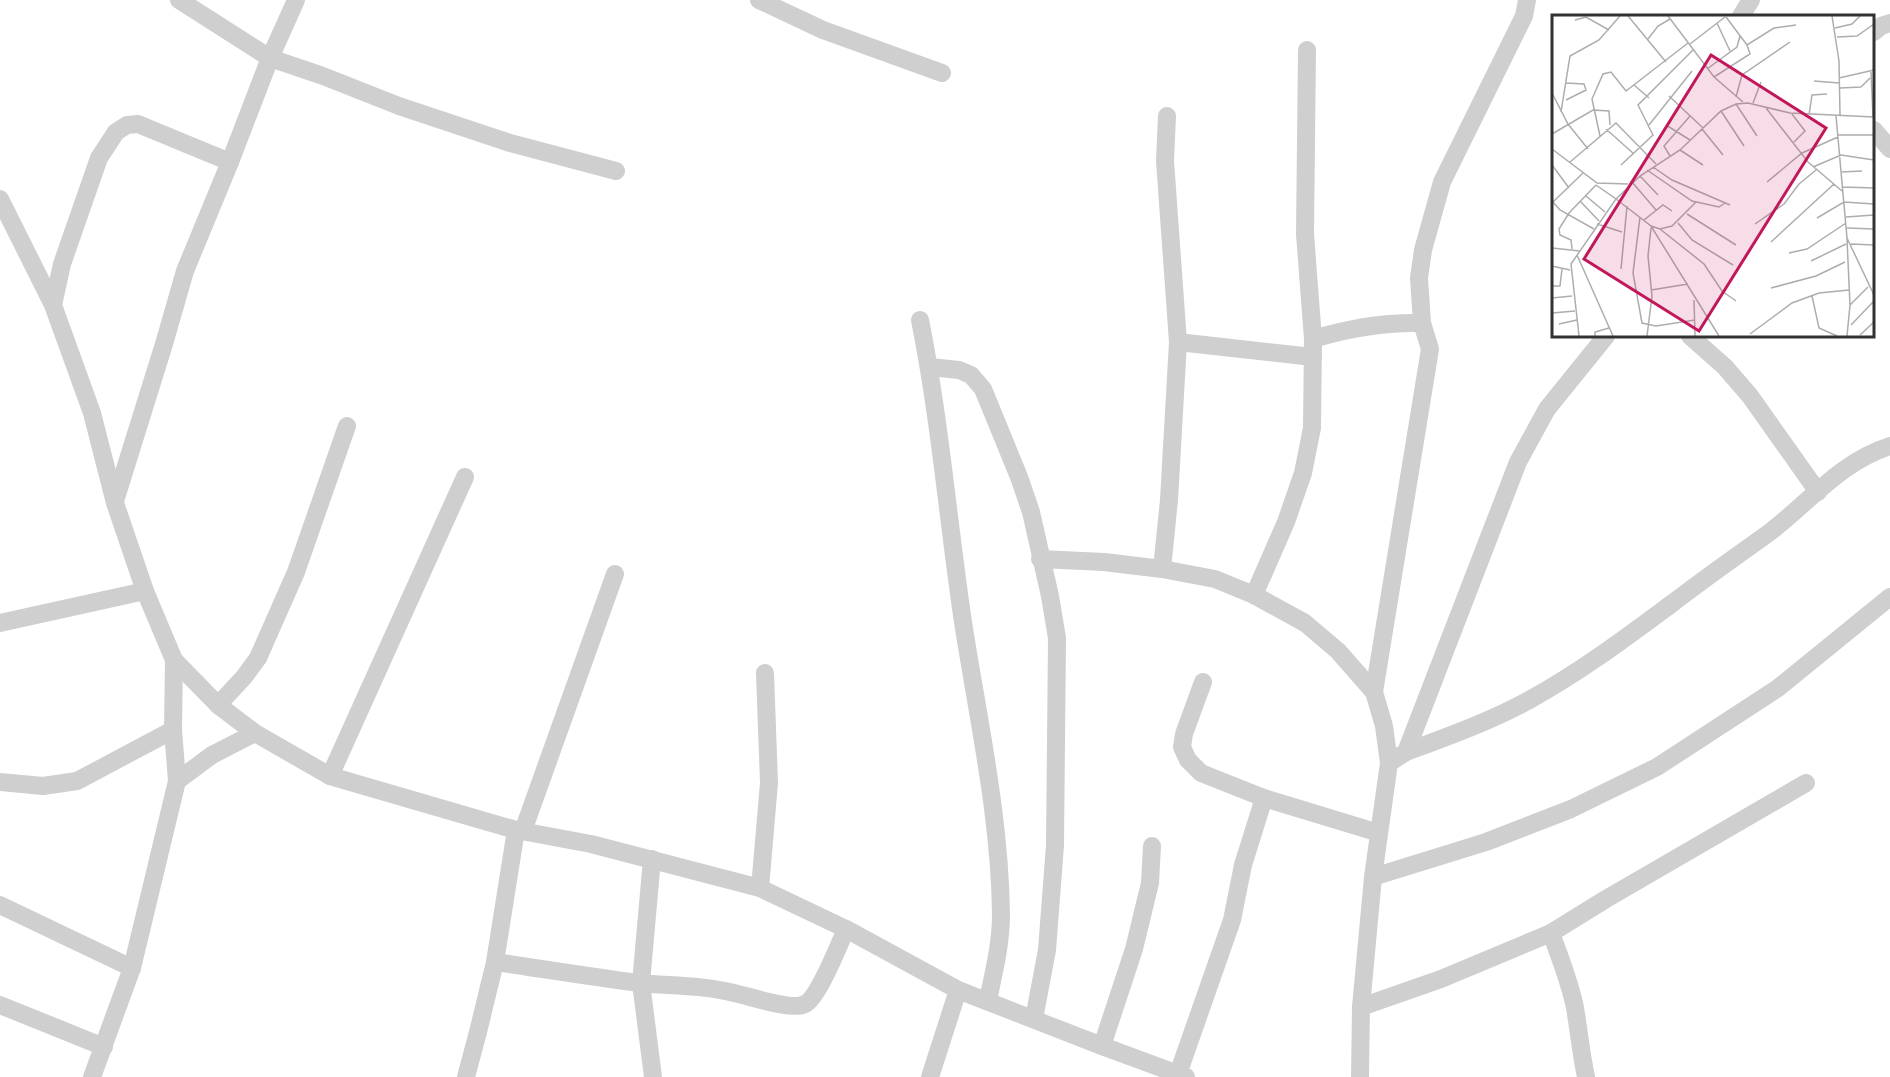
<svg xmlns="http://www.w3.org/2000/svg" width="1890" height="1077" font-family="Jost,sans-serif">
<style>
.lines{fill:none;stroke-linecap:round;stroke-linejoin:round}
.minor{stroke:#cfcfcf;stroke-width:18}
.inset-road{fill:none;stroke:#adadad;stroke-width:1.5}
.view{fill:#c2185b;fill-opacity:0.15;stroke:#c2185b;stroke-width:3}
.inset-edge{fill:none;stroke:#323232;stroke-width:3}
</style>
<rect width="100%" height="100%" fill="#fff"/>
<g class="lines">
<g class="minor">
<path d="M179 0 270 58 323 76 399 106 510 143 616 171"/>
<path d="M759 0 823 30 942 73"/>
<path d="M1741 16 1751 0"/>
<path d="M1874 32 1881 26 1890 23"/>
<path d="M1874 130 1890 149"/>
<path d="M0 199 53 305 92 413 115 503 145 591 174 660 218 705 255 733 330 776 516 830 591 844 760 888 846 929 958 990 1102 1046 1186 1077"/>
<path d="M53 305 62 264 99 158 116 132 127 125 138 124 230 162"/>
<path d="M920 320C940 420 948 521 963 622 978 719 1000 816 1001 915 1001 943 994 972 988 1000"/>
<path d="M1690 336 1725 367 1750 396 1818 492"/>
<path d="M1313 339C1349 328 1384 322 1422 323"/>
<path d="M1178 342 1313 357"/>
<path d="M930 367 959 370 971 375 983 389 1019 477 1031 512 1050 596 1057 638 1055 845 1047 950 1034 1019"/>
<path d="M115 501 164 344 185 271 230 162 270 58 296 0"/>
<path d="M1040 559 1104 562 1162 569 1215 579 1254 595 1305 623 1338 651 1374 692 1384 726 1389 763"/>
<path d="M1162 569 1169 500 1178 342 1165 161 1167 116"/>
<path d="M1254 595 1286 522 1303 473 1312 428 1313 339 1305 234 1307 50"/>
<path d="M0 623 145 591"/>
<path d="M1203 682 1184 734 1182 747 1188 760 1201 773 1264 798 1379 833"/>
<path d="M1374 692 1430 349 1422 323 1419 278 1423 250 1442 182 1524 16 1527 0"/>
<path d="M218 705 244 677 258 658 296 572 347 426"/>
<path d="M1406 752C1449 736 1491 721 1531 699 1582 671 1628 636 1674 602 1704 579 1735 557 1766 535 1807 505 1839 462 1890 446"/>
<path d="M330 776 465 477"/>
<path d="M177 781 212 755 255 733"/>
<path d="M0 782 43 786 77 781 173 730"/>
<path d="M523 831 615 574"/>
<path d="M652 859 641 983 653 1077"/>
<path d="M1373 877 1486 842 1571 809 1657 767 1778 688 1890 597"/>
<path d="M760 888 769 783 765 673"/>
<path d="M0 905 132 968"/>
<path d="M1551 933C1560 958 1570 982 1575 1008 1579 1031 1581 1054 1586 1077"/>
<path d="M495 962C543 969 591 977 639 983 671 986 702 985 734 993 749 996 792 1011 805 1004 818 998 839 945 846 929"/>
<path d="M0 1005 104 1047"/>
<path d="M1361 1007 1441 979 1551 933 1606 899 1806 783"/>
<path d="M1102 1046 1134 949 1150 883 1152 846"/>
<path d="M1178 1074 1232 920 1243 865 1264 798"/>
<path d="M92 1077 132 968 177 781 173 730 174 660"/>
<path d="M466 1077 478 1032 495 962 516 830"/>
<path d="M930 1077 958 990"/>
<path d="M1360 1077 1361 1007 1373 877 1389 763 1406 752 1518 462 1547 409 1606 336"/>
</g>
</g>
<g transform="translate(1552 15)">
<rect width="322" height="322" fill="#fff"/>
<path class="inset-road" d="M76 1 114 47M116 1 162 62 191 87M280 1 287 46 288 100M174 2 195 30 222 13 244 10M23 5 34 2 57 15M165 8 178 36M283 13 300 9 308 1M285 22 305 21 322 9M96 24 106 11 118 4M138 29 173 2M155 54 185 32 188 21M319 57 321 102M162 62 198 39 195 30M287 63 322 55M262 66 287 68M82 70 97 83M288 73 309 72 318 63M0 78 16 109 36 134M117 81 151 113M184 82 190 60 238 27M14 85 34 75 32 69 14 68M201 88 209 67M184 89 205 121M214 93 256 147 290 176M169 96 192 131M9 97 18 41 47 25 68 1M240 99 253 116 242 127M257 100 260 80 275 79M284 101 295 223 322 280M97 110 140 56M114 110 138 125M54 114 82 139M150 114 171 140M0 119 41 95 57 96 58 110M286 120H322M48 121 40 84 51 59 59 57 74 76 136 28M0 134 45 168 76 169M128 135 151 150M118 141 112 131 138 101M18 147 64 108 104 149M0 150 17 173M69 150 101 120 86 90 141 35M101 152 120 165 178 190M261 152 289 140 322 145M95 155 140 186 167 192 173 188M290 157 310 156M88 161 106 180M80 167 104 195M215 167 250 138 286 122M291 172 322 173M34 181 53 197M0 186 8 195 42 214M28 186 47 206M1 187 31 158M135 199 184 230M88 202 81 258 90 308 104 311 143 305M294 202 322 200M265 203 292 187 322 189M92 205 111 190 120 196M126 208 140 225 181 250M45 209 70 217M203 209 232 189 247 169 264 155M99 211 108 214 120 211 144 187M295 213 322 214M108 214 152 249 170 276 184 286M295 224 298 290 295 321M219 227 282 169M299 229 322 230M0 233 28 236M20 234 19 225 8 220 7 214 17 198 44 170M237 238 255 234 294 208M25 240 61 321M259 246 294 229M0 251 18 255M69 254 75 191M0 271H8L10 254M219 273 264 261 293 247M99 275 136 269M260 281 267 313 285 321M0 283 20 281M142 285 143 321M298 290 316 272M0 298 23 296M7 309 25 305M299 310 322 286M198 319 240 288 267 278 297 275M308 320 322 307M27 321 19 249 64 184 44 170M43 321V317L57 313M95 321 100 281 96 241 99 213M167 321 99 211 64 184 88 161 128 135 169 96 184 89 196 88 238 98 322 102"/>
<path class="view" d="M159 40 274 113 147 316 32 244Z"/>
<rect width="322" height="322" class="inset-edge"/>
</g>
</svg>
